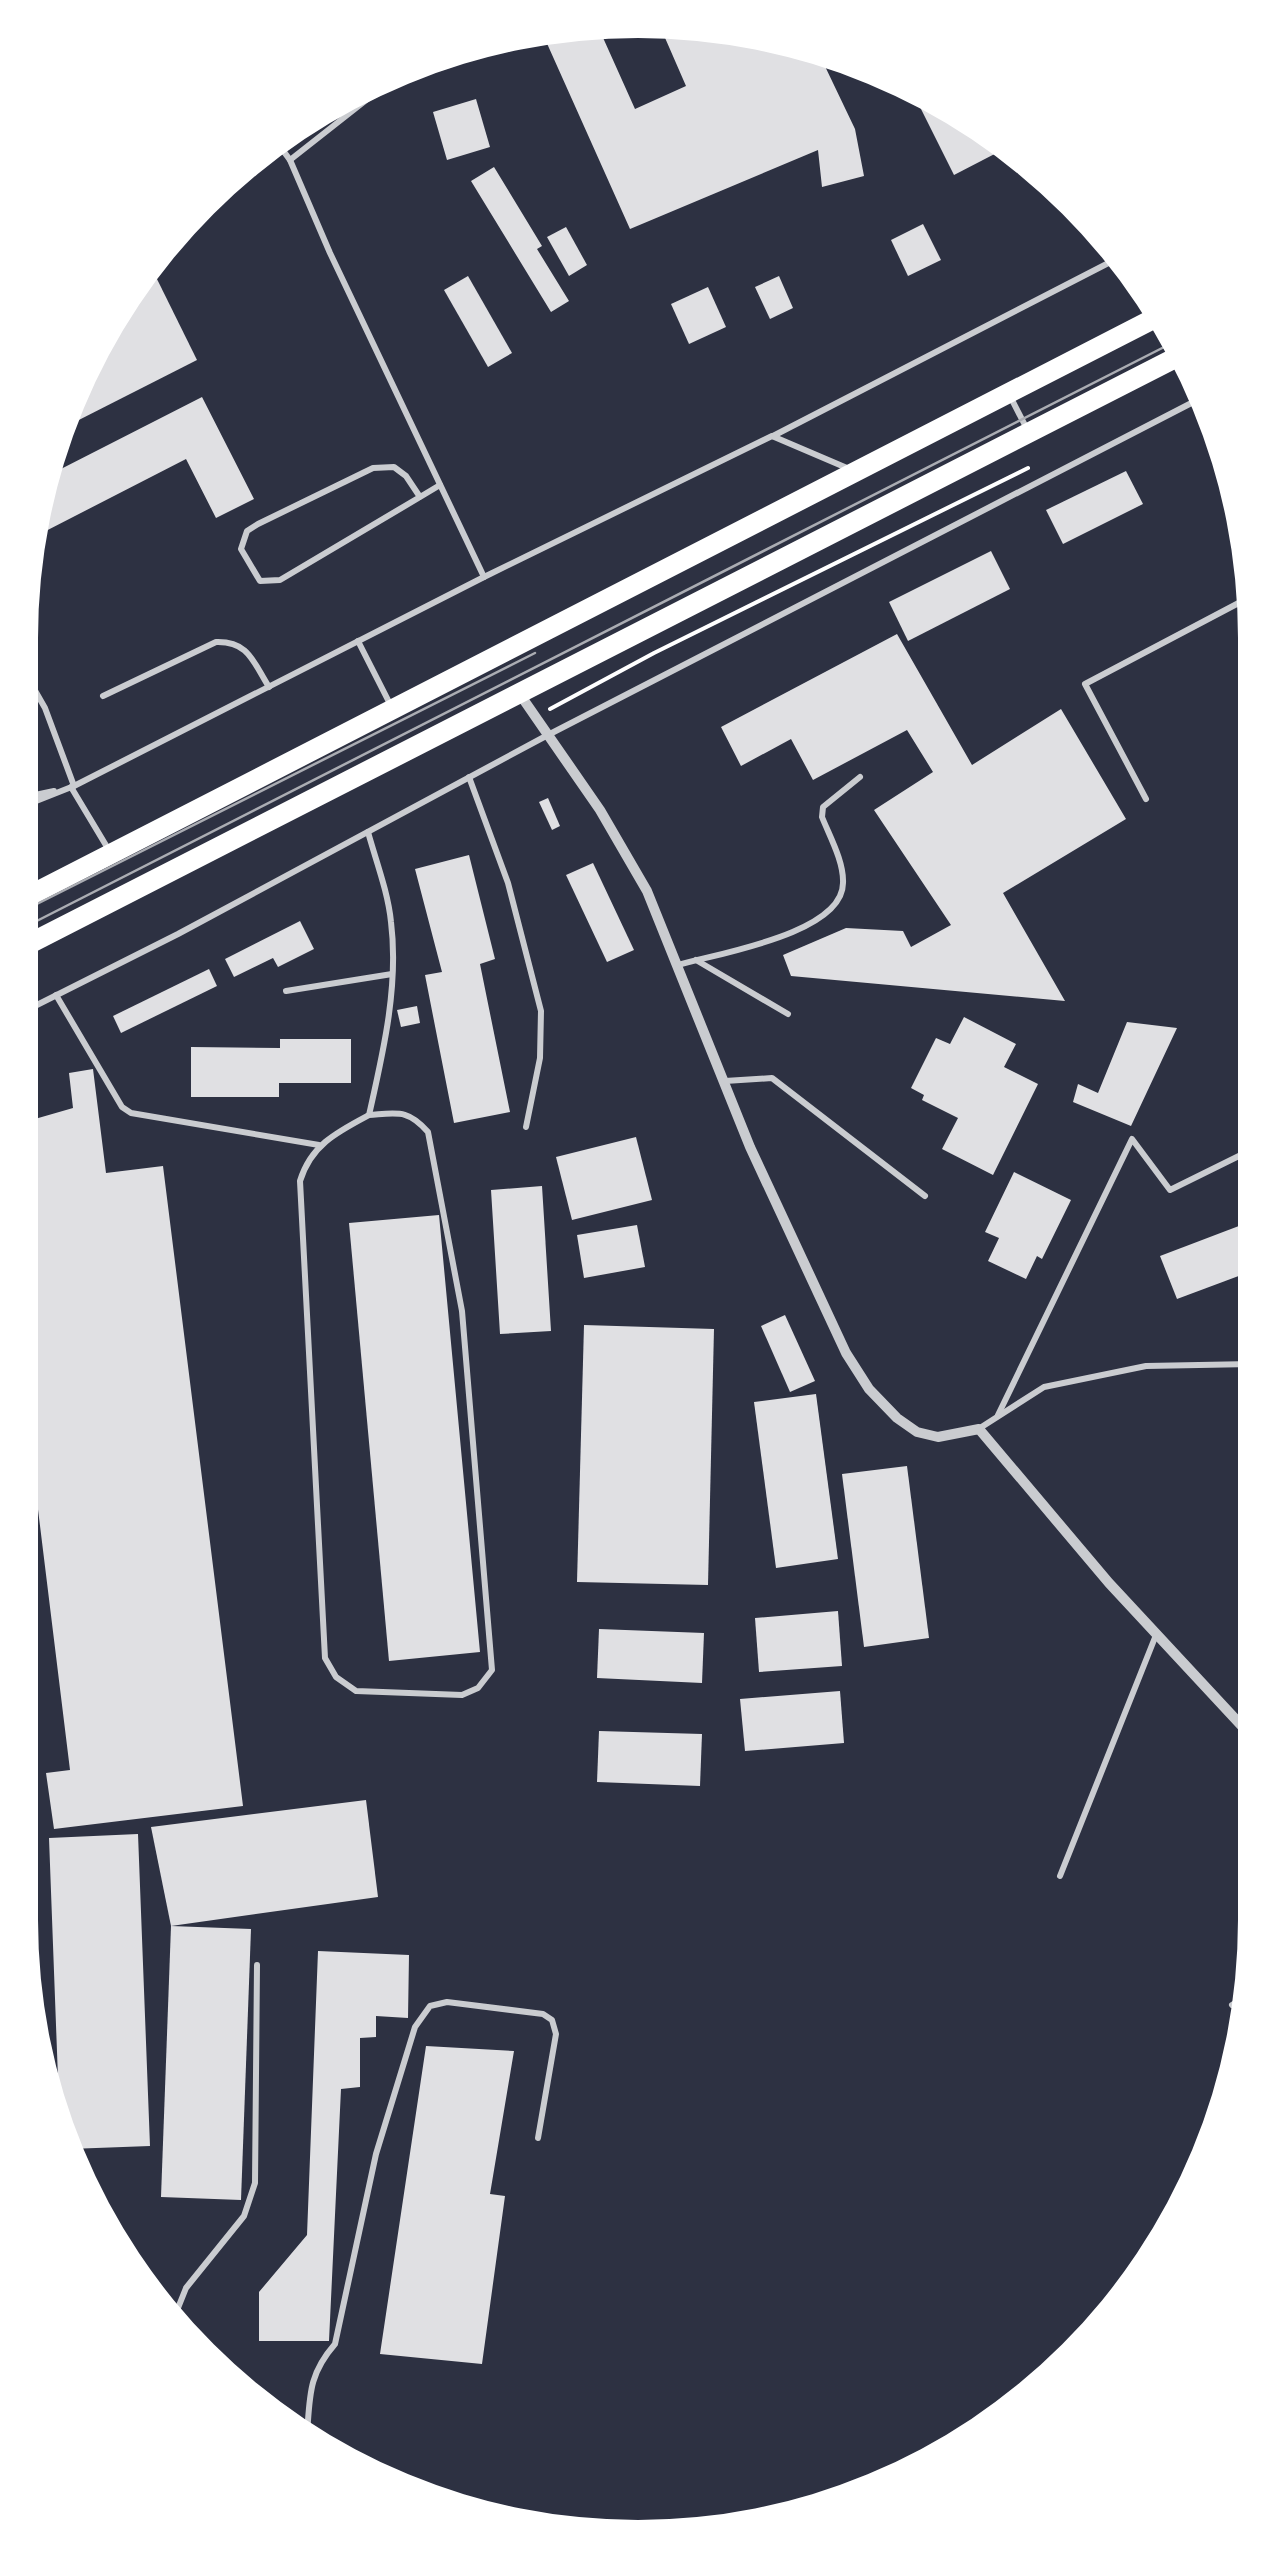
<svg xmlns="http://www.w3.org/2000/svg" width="1275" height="2557" font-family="'PT Sans Narrow',sans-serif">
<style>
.building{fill:#e0e0e3}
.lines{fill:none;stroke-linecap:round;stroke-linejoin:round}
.path{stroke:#fff;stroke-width:4}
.service{stroke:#caccd0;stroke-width:6}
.minor{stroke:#caccd0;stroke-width:10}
.primary{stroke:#fff;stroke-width:20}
.tram{stroke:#abadb3;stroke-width:2.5}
</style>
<rect width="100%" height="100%" fill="#2d3142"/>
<g class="building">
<path d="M677 21 822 60 855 129 864 176 822 187 818 150 630 229 545 39 600 31 635 109 686 86 659 24Z"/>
<path d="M908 83H910L1010 146 954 175Z"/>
<path d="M476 99 490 147 447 160 433 112Z"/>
<path d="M494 167 542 246 537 249 569 301 551 312 471 181Z"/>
<path d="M923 224 941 260 908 276 891 240Z"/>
<path d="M566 227 587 265 569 276 547 237Z"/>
<path d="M154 273 197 360 67 426 83 365Z"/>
<path d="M468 276 512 353 488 367 444 290Z"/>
<path d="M779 276 793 308 770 319 755 287Z"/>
<path d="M708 287 726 327 689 344 671 304Z"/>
<path d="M202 397 254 499 216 518 186 459 38 535 55 472Z"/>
<path d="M1126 471 1143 504 1063 544 1046 510Z"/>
<path d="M991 551 1010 589 908 641 889 602Z"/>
<path d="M897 634 972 765 1061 709 1126 819 1003 893 1065 1001 791 976 783 955 846 928 903 931 911 947 951 925 874 810 933 772 907 730 813 780 791 739 741 766 721 727Z"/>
<path d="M548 798 560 826 552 830 539 802Z"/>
<path d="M469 855 495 959 480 964 510 1112 454 1123 425 975 442 972 415 869Z"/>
<path d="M593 863 634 950 607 962 566 875Z"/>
<path d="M300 921 314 949 278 967 273 958 234 977 225 959Z"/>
<path d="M209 969 217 986 121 1033 113 1016Z"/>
<path d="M417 1006 420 1023 401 1027 397 1010Z"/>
<path d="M964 1017 1016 1044 1004 1067 1038 1084 993 1175 942 1149 958 1118 922 1100 924 1095 911 1088 936 1038 950 1044Z"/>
<path d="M1127 1022 1177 1028 1131 1126 1073 1102 1078 1084 1098 1093Z"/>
<path d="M280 1039H351V1083H279V1097H191V1047L280 1048Z"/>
<path d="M93 1069 106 1173 163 1166 243 1806 54 1829 46 1773 70 1770 21 1371V1123L73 1108 69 1073Z"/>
<path d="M636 1137 652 1200 572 1220 556 1157Z"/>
<path d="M1014 1172 1071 1200 1042 1259 1037 1256 1026 1279 988 1261 999 1238 985 1232Z"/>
<path d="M542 1186 551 1331 500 1334 491 1190Z"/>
<path d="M439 1215 480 1652 389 1661 349 1223Z"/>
<path d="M1252 1221V1271L1177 1299 1160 1256Z"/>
<path d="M637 1225 645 1267 584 1278 577 1235Z"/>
<path d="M785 1315 815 1381 790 1392 761 1326Z"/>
<path d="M584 1325 714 1329 708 1585 577 1582Z"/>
<path d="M816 1394 838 1559 776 1568 754 1402Z"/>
<path d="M907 1466 929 1638 864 1647 842 1474Z"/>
<path d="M838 1611 842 1666 759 1672 755 1618Z"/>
<path d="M599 1629 704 1633 702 1683 597 1678Z"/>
<path d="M840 1691 844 1743 745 1751 740 1699Z"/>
<path d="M599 1731 702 1734 700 1786 597 1782Z"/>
<path d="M366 1800 378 1897 171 1926 151 1827Z"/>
<path d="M138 1834 150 2146 69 2149 53 2119 51 2105H59L49 1838Z"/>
<path d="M171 1926 251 1929 241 2200 161 2197Z"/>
<path d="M318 1951 409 1955 408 2018 376 2016V2037L360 2038V2087L341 2089 329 2341H259V2292L307 2235Z"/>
<path d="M426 2046 514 2051 490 2194 505 2196 482 2364 380 2354Z"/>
</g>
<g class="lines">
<path class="path" d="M550 709 654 653 1028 468"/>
<g class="service">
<path d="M290 160 393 79"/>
<path d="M1011 398 1028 431"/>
<path d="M773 436 1122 256"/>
<path d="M420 497 406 476 394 467 373 468 258 524 247 531 241 549 260 581 280 580 420 497 440 485"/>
<path d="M484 577 772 436 847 468"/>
<path d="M358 641 390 704"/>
<path d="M21 666 45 708 74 786"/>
<path d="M103 696 216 642C249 641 253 662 269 687"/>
<path d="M469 777 508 883 541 1011 540 1058 526 1127"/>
<path d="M71 787 110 852"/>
<path d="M21 798 54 791"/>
<path d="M1146 799 1085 684 1250 597"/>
<path d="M21 807 74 786 484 577 330 253 290 160 279 145"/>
<path d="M368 832C376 861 388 892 391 922 399 986 383 1053 369 1115 337 1132 311 1145 300 1181L325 1658 336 1677 356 1691 462 1695 478 1688 492 1670 462 1311 428 1132C408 1109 398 1113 369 1115"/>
<path d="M696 960 788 1014"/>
<path d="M678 965C715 954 843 934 843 883 844 862 830 837 822 817L823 807 860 777"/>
<path d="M286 991 392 974"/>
<path d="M56 995 122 1107 131 1113 319 1145"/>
<path d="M21 1013 178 934 546 736 1205 396"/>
<path d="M725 1081 772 1078 925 1196"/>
<path d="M998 1415 1132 1139 1170 1190 1249 1151"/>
<path d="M980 1428 1044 1387 1146 1366 1252 1364"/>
<path d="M1060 1876 1156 1635"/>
<path d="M1232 2005 1243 1998"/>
<path d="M174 2318 186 2288 244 2216 255 2183 257 1965"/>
<path d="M307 2435C310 2396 308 2375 335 2344L376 2154 415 2027 430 2006 447 2002 543 2014 552 2020 556 2034 538 2138"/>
</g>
<path class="minor" d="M519 693 600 810 647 891 750 1147 846 1353 869 1389 897 1418 917 1432 938 1437 979 1429 1109 1583 1253 1738"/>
<g class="primary">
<path d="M21 900 1159 316"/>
<path d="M21 948 1181 355"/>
</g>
<g class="tram">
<path d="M21 912 535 653"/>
<path d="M21 929 1174 342"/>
</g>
</g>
<path d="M0 0H1275V2557H0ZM638 38H638A600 600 0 0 1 1238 638V1920A600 600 0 0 1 638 2520H638A600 600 0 0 1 38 1920V638A600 600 0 0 1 638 38Z" fill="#fff" fill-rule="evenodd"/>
</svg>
